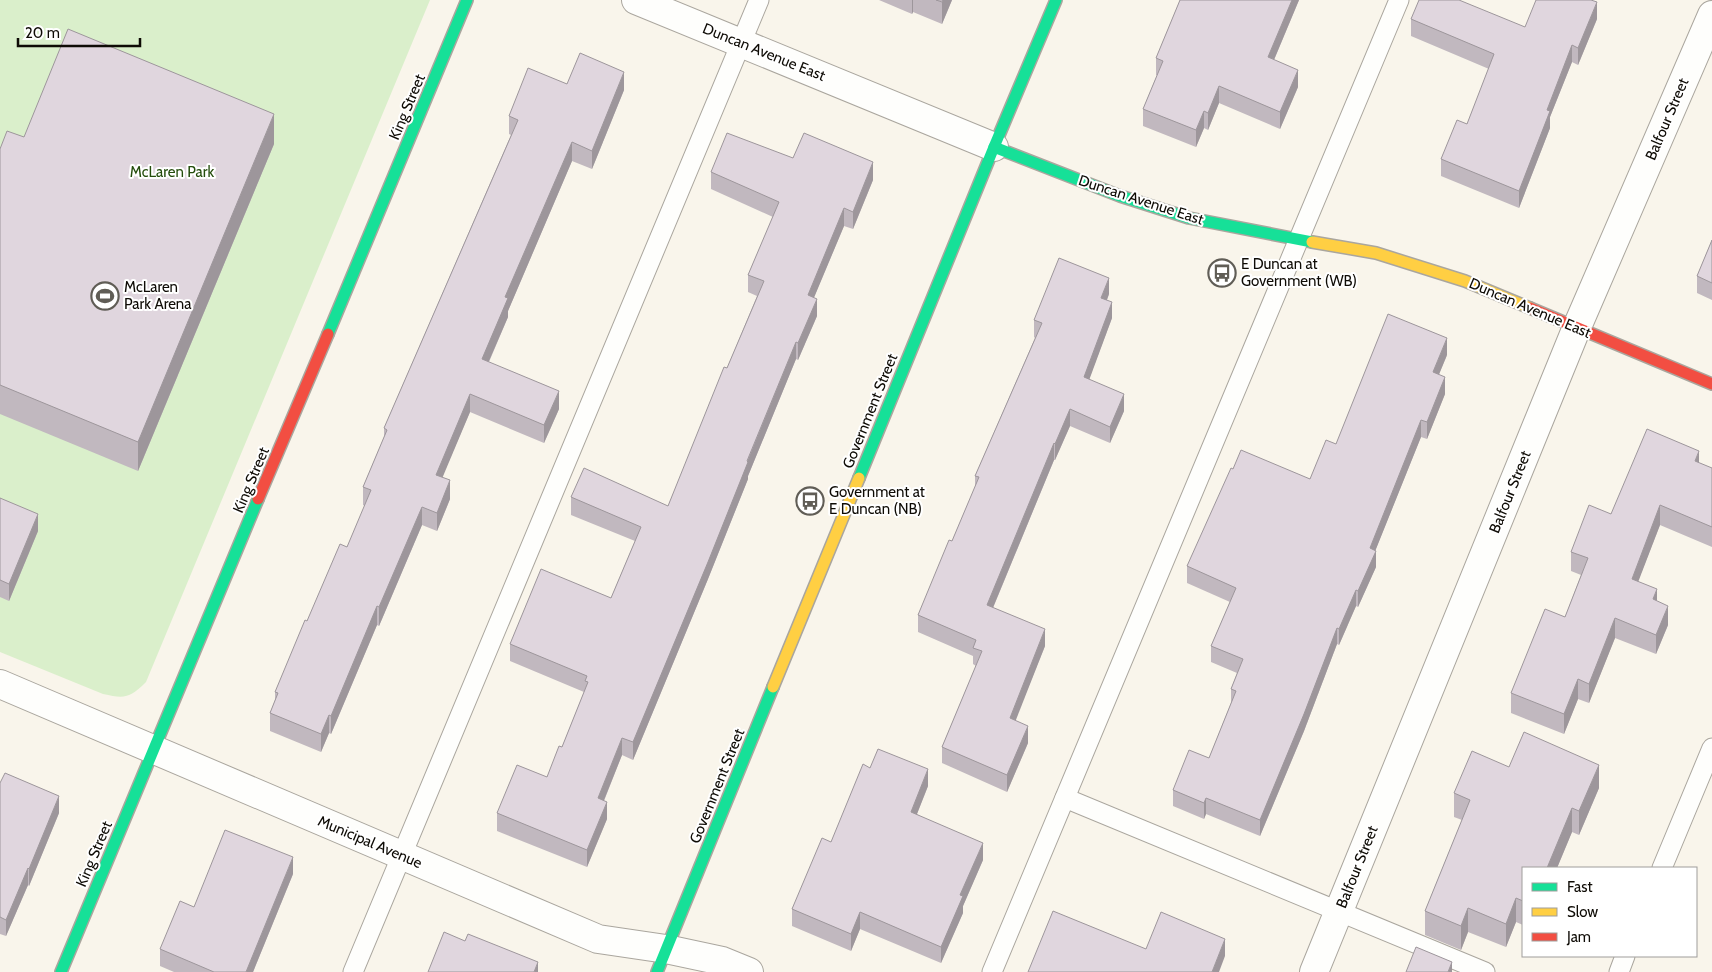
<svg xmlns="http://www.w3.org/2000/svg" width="1712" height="972" font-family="Cabin,sans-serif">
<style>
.green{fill:#daefcb}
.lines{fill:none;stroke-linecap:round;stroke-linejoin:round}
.lane-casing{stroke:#aaa69e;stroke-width:21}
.street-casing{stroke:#aaa69e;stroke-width:30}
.fast-casing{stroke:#aaa69e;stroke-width:14}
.slow-casing{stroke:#aaa69e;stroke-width:14}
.jam-casing{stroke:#aaa69e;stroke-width:14}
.lane{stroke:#fefefc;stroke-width:19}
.street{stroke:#fefefc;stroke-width:28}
.fast{stroke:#16e098;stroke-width:11}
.slow{stroke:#ffcf43;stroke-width:11}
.jam{stroke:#f24e42;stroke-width:11}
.wall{fill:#c1b8bf}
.shaded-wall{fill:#9d969b}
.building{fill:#e0d6de;stroke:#9d969b}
.labels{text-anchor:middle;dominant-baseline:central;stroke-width:4;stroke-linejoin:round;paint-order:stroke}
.street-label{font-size:15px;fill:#0e0b05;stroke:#fff}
.park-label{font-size:15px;fill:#244d0c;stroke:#fff}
.poi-label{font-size:15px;fill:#0e0b05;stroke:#fff;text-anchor:start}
</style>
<rect width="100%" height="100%" fill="#f9f5eb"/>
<path class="green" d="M0 0H430L146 682C130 698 125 699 103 694L0 652Z"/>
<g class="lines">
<g class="lane-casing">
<g id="lane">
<path d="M1065 798 1485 972"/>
<path d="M1662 868 1712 748"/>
<path d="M353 972 759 0"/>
<path d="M992 972 1399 0"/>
<path d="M1619 972 1625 956"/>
</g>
</g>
<g class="street-casing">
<g id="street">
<path d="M636 0 994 147"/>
<path d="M0 684 598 939 666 949 722 961 749 972"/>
<path d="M1314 972 1577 327 1712 15"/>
</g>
</g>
<g class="fast-casing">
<g id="fast">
<path d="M994 147 1120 196 1189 218 1312 242"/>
<path d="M328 334 467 0"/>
<path d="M859 478 994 147 1056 0"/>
<path d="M61 972 258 499"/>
<path d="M657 972 773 687"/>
</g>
</g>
<g class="slow-casing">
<g id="slow">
<path d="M1312 242 1376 253 1465 281 1530 308"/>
<path d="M773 687 859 478"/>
</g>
</g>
<g class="jam-casing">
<g id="jam">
<path d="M1530 308 1712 384"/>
<path d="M258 499 328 334"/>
</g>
</g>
<use href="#lane" class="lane"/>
<use href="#street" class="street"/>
<use href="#fast" class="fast"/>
<use href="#slow" class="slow"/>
<use href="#jam" class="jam"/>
</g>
<g class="wall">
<path d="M879 0H952L942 24 913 12 912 14Z"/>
<path d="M1180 0H1299L1274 60 1298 87 1280 129 1219 103 1208 130 1204 128 1196 147 1143 126V109L1157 75H1156V58Z"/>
<path d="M1411 19 1525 27 1597 19 1578 65 1572 62 1550 117V128L1519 208 1441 176V159L1467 124 1489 69 1411 36Z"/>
<path d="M567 84 624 90 592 169 572 161 508 311V317L489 362 559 409 544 443 470 412 442 477 450 499 437 531 422 525 379 626 377 625 331 734 329 733 321 752 270 731V713L275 700V692L307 621 347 547 365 506 363 505V487L384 437V428L511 135 509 134V116Z"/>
<path d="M24 137 274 144 138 471 0 414V149Z"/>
<path d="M793 158 873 180 853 229 844 226 814 297 817 316 798 360 796 359 748 476V479L708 579 633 760 622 755 604 801 607 819 587 867 497 831V813L547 777 562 747 584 692 510 661V644L611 598 635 541 571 515V497L668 506 727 368 757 296 748 292V275L773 217 711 189V172Z"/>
<path d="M1712 240V300L1697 293V276Z"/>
<path d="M1109 294 1107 300 1112 318 1089 379 1124 411 1110 443 1070 426 1055 460H1054L993 608 1045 646 1015 720 1028 743 1007 792 942 763V747L976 666 973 664V656L918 632V615L952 541 975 487V476L1035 338 1034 337V320Z"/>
<path d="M1447 355 1439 374 1445 394 1427 439 1421 437 1375 551 1376 567 1358 607 1356 606 1339 645 1337 644 1304 731 1260 836 1206 814 1204 819 1173 806V790L1209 758 1231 703V689L1237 673 1211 662V646L1230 602 1187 583V566L1233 469 1310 479 1336 444Z"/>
<path d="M1699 463 1712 468V547L1660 525 1638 581 1657 601 1668 625 1656 654 1615 638 1589 703 1578 699 1564 734 1511 713V693L1565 617 1581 575 1571 571V552L1611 514Z"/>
<path d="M0 498 38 531 9 601 0 597Z"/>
<path d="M1509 767 1599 788 1579 835 1572 832 1557 868H1523V925L1516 922 1506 947 1468 932 1461 950 1425 935V911L1462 820 1454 817V793Z"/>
<path d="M870 768 928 786 917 814 983 860 963 906V913L941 963 860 929 851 951 792 926V909L831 842Z"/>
<path d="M0 783 59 813 29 886 28 885 6 936 0 934Z"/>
<path d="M293 874 253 972H174L160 966V949L194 907Z"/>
</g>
<g class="shaded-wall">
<path d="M912 0H913V12L912 14Z"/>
<path d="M943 0H952L942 24V2Z"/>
<path d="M1292 0H1299L1268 74V57Z"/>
<path d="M1597 2V19L1578 65V48Z"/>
<path d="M1572 45V62L1550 117V128L1519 208V191L1547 110Z"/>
<path d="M1298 70V87L1280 129V112Z"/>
<path d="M624 72V90L592 169V151Z"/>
<path d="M1219 86V103L1208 130V113Z"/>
<path d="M1204 111V128L1196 147V130Z"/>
<path d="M274 114V144L138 471V442Z"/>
<path d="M572 142V161L508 311V317L482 377V359L505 297Z"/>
<path d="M873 162V180L853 229V212Z"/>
<path d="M844 208V226L808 312V295Z"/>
<path d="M1109 278V294L1101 315V298Z"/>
<path d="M817 299V316L798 360V343Z"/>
<path d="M1112 302V318L1084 394V377Z"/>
<path d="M1447 338V355L1433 389V372Z"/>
<path d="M796 342V359L748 476V479L708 579 633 760V742Z"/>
<path d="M1445 377V394L1427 439V422Z"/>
<path d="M559 391V409L544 443V425Z"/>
<path d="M470 394V412L436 493V475Z"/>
<path d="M1124 394V411L1110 443V427Z"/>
<path d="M1070 409V426L1055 460V444Z"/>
<path d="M1421 420V437L1372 559 1376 551V567L1358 607V591L1370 548Z"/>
<path d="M1054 443V460L987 622V605Z"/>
<path d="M1699 451V471L1695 461Z"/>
<path d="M450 480V499L437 531V513Z"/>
<path d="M1660 505V525L1632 598V579Z"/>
<path d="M422 507V525L379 626V607Z"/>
<path d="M38 514V531L9 601V584Z"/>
<path d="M1657 589V608L1653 599Z"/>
<path d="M1356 590V606L1339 645V629Z"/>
<path d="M377 606V625L331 734V716Z"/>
<path d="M1668 606V625L1656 654V635Z"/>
<path d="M1615 618V638L1589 703V684Z"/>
<path d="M1337 628V644L1304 731 1260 836V820Z"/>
<path d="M1045 629V646L1010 735V718Z"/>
<path d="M1578 679V699L1564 734V714Z"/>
<path d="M329 715V733L321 752V734Z"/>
<path d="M1028 726V743L1007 792V775Z"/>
<path d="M622 738V755L598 815V798Z"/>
<path d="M1599 765V788L1579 835V811Z"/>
<path d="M928 769V786L911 829V812Z"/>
<path d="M59 796V813L29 886V869Z"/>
<path d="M1206 798V814L1204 819V803Z"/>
<path d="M607 802V819L587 867V850Z"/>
<path d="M1572 808V832L1557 868H1547Z"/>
<path d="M983 843V860L963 906V913L941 963V947L960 895Z"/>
<path d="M293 857V874L253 972H246Z"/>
<path d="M28 868V885L6 936V920Z"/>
<path d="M1516 898V922L1506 947V924Z"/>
<path d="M1468 908V932L1461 950V926Z"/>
<path d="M860 912V929L851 951V934Z"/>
<path d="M1225 939V956L1219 972H1212Z"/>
<path d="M538 962V972H534Z"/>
<path d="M1452 962V972H1448Z"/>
</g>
<g class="building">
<path d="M936 0H943L942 2Z"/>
<path d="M1180 0H1292L1268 57 1298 70 1280 112 1219 86 1208 113 1204 111 1196 130 1143 109 1163 61 1156 58Z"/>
<path d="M1419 0H1459L1525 27 1536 0H1591L1597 2 1578 48 1572 45 1547 110 1550 111 1519 191 1441 159 1457 120 1467 124 1494 54 1411 19Z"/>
<path d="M68 29 274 114 138 442 0 385V149L7 131 24 137Z"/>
<path d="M580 53 624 72 592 151 572 142 505 297 508 298 482 359 559 391 544 425 470 394 436 475 450 480 437 513 422 507 379 607 377 606 331 716 329 715 321 734 270 713 278 693 275 692 305 620 307 621 340 544 347 547 371 490 363 487 387 430 384 428 518 120 509 116 528 68 567 84Z"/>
<path d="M727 133 793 158 804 133 873 162 853 212 844 208 808 295 817 299 798 343 796 342 747 461 748 462 708 562 633 742 622 738 598 798 607 802 587 850 497 813 517 765 547 777 559 746 562 747 588 682 585 681 587 676 510 644 541 569 611 598 641 527 571 497 584 468 668 506 724 367 727 368 764 281 748 275 779 202 711 172Z"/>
<path d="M1712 240V283L1697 276Z"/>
<path d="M1059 258 1109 278 1101 298 1112 302 1084 377 1124 394 1110 427 1070 409 1055 444 1054 443 987 605 1045 629 1010 718 1028 726 1007 775 942 747 982 651 973 648 976 640 918 615 949 540 952 541 979 477 975 476 1042 323 1034 320Z"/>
<path d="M1388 314 1447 338 1433 372 1445 377 1427 422 1421 420 1370 548 1376 551 1358 591 1356 590 1339 629 1337 628 1304 714 1260 820 1206 798 1204 803 1173 790 1189 750 1209 758 1236 691 1231 689 1243 659 1211 646 1236 588 1187 566 1231 468 1233 469 1241 450 1310 479 1326 440 1336 444Z"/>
<path d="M1647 429 1699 451 1695 461 1712 468V527L1660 505 1632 579 1657 589 1653 599 1668 606 1656 635 1615 618 1589 684 1578 679 1564 714 1511 693 1545 609 1565 617 1588 558 1571 552 1589 505 1611 514Z"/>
<path d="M0 498 38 514 9 584 0 580Z"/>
<path d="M1524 732 1599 765 1579 811 1572 808 1547 868H1523V901L1516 898 1506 924 1468 908 1461 926 1425 911 1470 800 1454 793 1472 751 1509 767Z"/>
<path d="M878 749 928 769 911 812 983 843 960 895 963 896 941 947 860 912 851 934 792 909 822 838 831 842 863 764 870 768Z"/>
<path d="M5 773 59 796 29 869 28 868 6 920 0 917V783Z"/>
<path d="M225 830 293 857 246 972H214L160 949 180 901 194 907Z"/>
<path d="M1053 911 1146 949 1161 912 1225 939 1212 972H1028Z"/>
<path d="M444 932 465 941 468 934 538 962 534 972H428Z"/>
<path d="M1416 947 1452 962 1448 972H1406Z"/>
</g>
<defs>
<g id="bus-ring" transform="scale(1.4375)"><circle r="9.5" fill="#fff" stroke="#605d56" stroke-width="1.5"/><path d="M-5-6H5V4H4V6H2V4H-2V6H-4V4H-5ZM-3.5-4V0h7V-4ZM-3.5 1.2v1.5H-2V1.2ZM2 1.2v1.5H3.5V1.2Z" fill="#605d56"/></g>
<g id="stadium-ring" transform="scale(1.4375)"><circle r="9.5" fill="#fff" stroke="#605d56" stroke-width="1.5"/><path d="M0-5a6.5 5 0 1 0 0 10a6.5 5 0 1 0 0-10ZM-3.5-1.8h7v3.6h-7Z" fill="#605d56"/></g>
</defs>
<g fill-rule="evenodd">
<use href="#bus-ring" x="1222" y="273"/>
<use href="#stadium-ring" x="105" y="296"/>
<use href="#bus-ring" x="810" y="501"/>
</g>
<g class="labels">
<g class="street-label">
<text transform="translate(764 52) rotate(22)">Duncan Avenue East</text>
<text transform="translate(407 107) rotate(-67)">King Street</text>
<text transform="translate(1667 119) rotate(-67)">Balfour Street</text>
<text transform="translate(1141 200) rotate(18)">Duncan Avenue East</text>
<text transform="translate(1530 308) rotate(23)">Duncan Avenue East</text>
<text transform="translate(870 411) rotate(-68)">Government Street</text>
<text transform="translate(251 480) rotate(-67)">King Street</text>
<text transform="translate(1510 492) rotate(-68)">Balfour Street</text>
<text transform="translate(717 786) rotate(-68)">Government Street</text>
<text transform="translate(370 842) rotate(23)">Municipal Avenue</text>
<text transform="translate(94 854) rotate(-67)">King Street</text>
<text transform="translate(1357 867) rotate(-68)">Balfour Street</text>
</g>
<g class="park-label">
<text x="172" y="172">McLaren Park</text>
</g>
<g class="poi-label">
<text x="1241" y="264">E Duncan at<tspan x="1241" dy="17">Government (WB)</tspan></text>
<text x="124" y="287">McLaren<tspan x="124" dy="17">Park Arena</tspan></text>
<text x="829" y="492">Government at<tspan x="829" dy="17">E Duncan (NB)</tspan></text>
</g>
</g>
<rect x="1522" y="867" width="175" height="90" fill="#ffffff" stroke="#9f9d9b"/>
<rect x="1532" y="883" width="25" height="8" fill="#16e098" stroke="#9f9d9b"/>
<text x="1567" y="892" font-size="15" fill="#0e0b05">Fast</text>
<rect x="1532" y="908" width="25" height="8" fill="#ffcf43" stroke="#9f9d9b"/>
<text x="1567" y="917" font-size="15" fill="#0e0b05">Slow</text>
<rect x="1532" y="933" width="25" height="8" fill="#f24e42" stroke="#9f9d9b"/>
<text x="1567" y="942" font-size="15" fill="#0e0b05">Jam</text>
<path d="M18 38v8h122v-8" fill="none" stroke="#0e0b05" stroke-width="2.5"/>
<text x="25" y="38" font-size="15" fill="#0e0b05" stroke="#ffffff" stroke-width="4" paint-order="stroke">20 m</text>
</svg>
